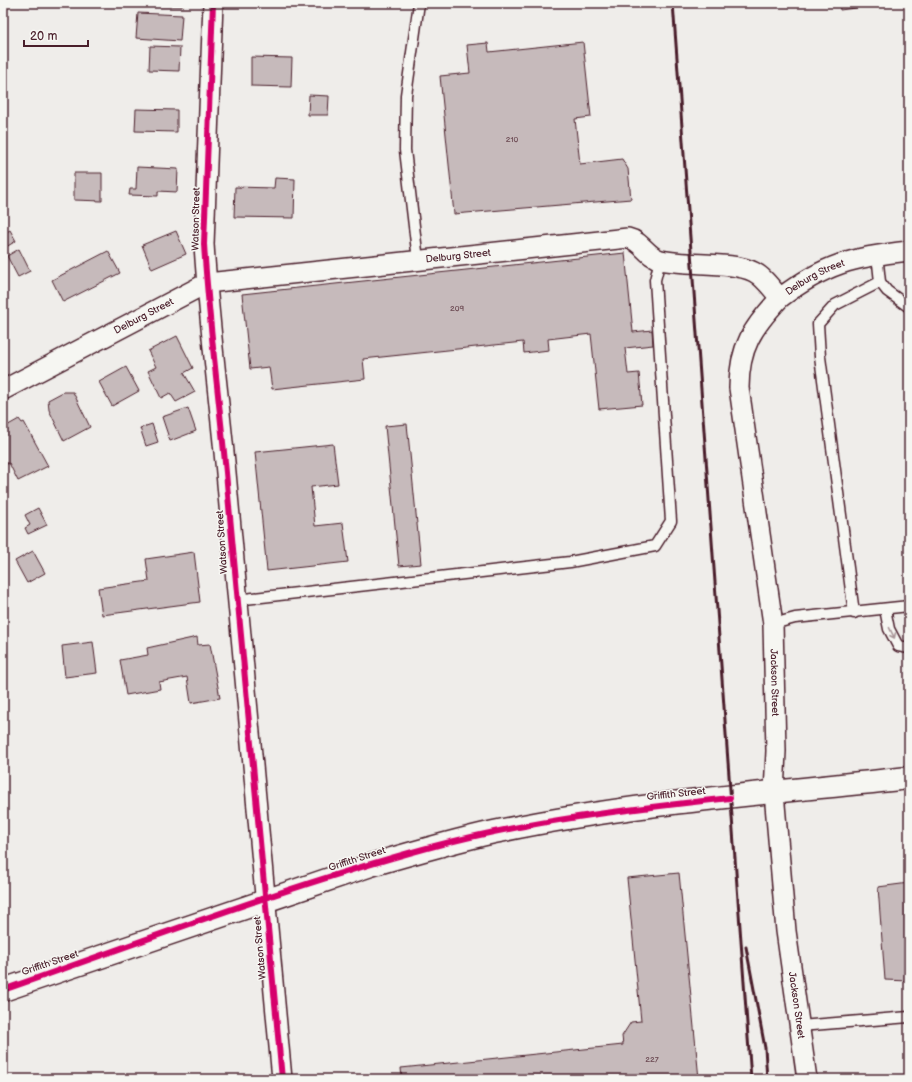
<svg xmlns="http://www.w3.org/2000/svg" width="912" height="1082" font-family="'Balsamiq Sans',sans-serif">
<style>
.building{fill:#c6babb;stroke:#4a1f2b}
.lines{fill:none;stroke-linecap:round;stroke-linejoin:round}
.lane-casing{stroke:#4a1f2b;stroke-width:13}
.street-casing{stroke:#4a1f2b;stroke-width:22}
.secondary-casing{stroke:#4a1f2b;stroke-width:25}
.lane{stroke:#f6f6f2;stroke-width:10}
.street{stroke:#f6f6f2;stroke-width:19}
.secondary{stroke:#f6f6f2;stroke-width:22}
.rail{stroke:#4a1f2b;stroke-width:3}
.cycleway-casing{stroke:#f6f6f2;stroke-width:8}
.cycleway{stroke:#d6006c;stroke-width:6}
.oneway{stroke:#a99598}
.labels{text-anchor:middle;dominant-baseline:central;stroke-width:3;stroke-linejoin:round;paint-order:stroke}
.number-label{font-size:8px;fill:#69464f}
.street-label{font-size:10px;fill:#4a1f2b;stroke:#f6f6f2}
</style>
<rect width="100%" height="100%" fill="#efedea"/>
<filter id="ink" filterUnits="userSpaceOnUse"><feTurbulence type="fractalNoise" baseFrequency=".025" numOctaves="2"/><feDisplacementMap in="SourceGraphic" scale="8" xChannelSelector="R" yChannelSelector="G"/><feConvolveMatrix kernelMatrix="1 2 1 2 8 2 1 2 1" color-interpolation-filters="sRGB"/></filter>
<g filter="url(#ink)">
<g class="building">
<rect x="150" y="3" width="32" height="3"/>
<path d="M839 3H885V4L840 10Z"/>
<path d="M138 13 182 15 180 41 136 38Z"/>
<path d="M583 42 591 117 575 119 580 164 622 159 628 169 631 199 454 214 440 76 470 73 467 45 488 43 489 52Z"/>
<path d="M150 46 180 47 179 71 149 70Z"/>
<path d="M251 57 292 58 291 87 251 86Z"/>
<path d="M309 95 329 96 328 115H308Z"/>
<path d="M136 109 177 110V132L135 131Z"/>
<path d="M909 129V154L906 130Z"/>
<path d="M137 167 178 169 177 192 158 191V196L129 195 130 189H136Z"/>
<path d="M74 173H102V201L74 200Z"/>
<path d="M275 178 295 179 294 218 234 217 235 187 274 188Z"/>
<path d="M10 230 16 241 6 247 3 241V234Z"/>
<path d="M176 231 186 254 152 269 142 245Z"/>
<path d="M19 249 30 271 18 277 7 256Z"/>
<path d="M108 251 120 273 63 302 52 280Z"/>
<path d="M625 253 633 332 652 330 653 345 625 348 628 374 639 373 642 405 599 409 591 334 548 339 549 350 524 353 523 342 363 359 365 379 272 389 269 367 250 369 242 294Z"/>
<path d="M177 336 193 368 184 373 195 392 176 402 170 393 161 398 148 371 156 367 148 351Z"/>
<path d="M126 367 139 391 112 406 99 382Z"/>
<path d="M63 392H73L90 427 64 441 49 410 48 400Z"/>
<path d="M188 408 196 431 170 441 162 417Z"/>
<path d="M19 419 22 423 24 422 48 466 18 481 9 463 5 465 3 462V428Z"/>
<path d="M152 424 158 442 146 446 140 428Z"/>
<path d="M407 424 421 564 399 566 385 426Z"/>
<path d="M333 444 338 484 311 487 315 526 343 523 348 562 267 571 255 452Z"/>
<path d="M38 508 47 525 28 534 25 528 30 525 25 515Z"/>
<path d="M33 551 45 573 27 583 15 561Z"/>
<path d="M194 552 200 602 102 615 98 588 149 581 146 559Z"/>
<path d="M197 637 198 645 210 644 220 698 191 703 187 677 159 682 160 689 126 695 120 660 148 655 147 648Z"/>
<path d="M93 642 97 673 65 677 62 646Z"/>
<path d="M679 873 699 1079H402L401 1068 623 1045 622 1036 631 1022 641 1021 627 878Z"/>
<path d="M909 883V981L885 980 878 887Z"/>
</g>
<g class="lines">
<g class="lane-casing">
<g id="lane">
<path d="M877 254 880 282 887 291 909 307"/>
<path d="M418 260 405 150 406 95 419 3"/>
<path d="M236 600 570 562 655 546 671 521 655 280 660 260"/>
<path d="M885 609 889 629 898 646 909 648"/>
<path d="M854 613 820 357 818 324 835 305 880 282"/>
<path d="M773 624 795 618 909 606"/>
<path d="M800 1026 909 1017"/>
</g>
</g>
<g class="street-casing">
<g id="street">
<path d="M213 3 204 244C209 328 221 411 228 495 245 690 265 884 282 1079"/>
<path id="s1" d="M780 298C753 327 739 347 739 388L773 624 776 751 774 793 786 931 807 1079"/>
<path id="s2" d="M3 390 207 283 628 238C642 241 647 257 661 260 687 266 733 261 754 272 764 277 772 289 780 298 825 264 853 257 909 251"/>
</g>
</g>
<g class="secondary-casing">
<path id="secondary" d="M3 990 371 865C412 853 453 841 494 832 630 803 771 793 909 778"/>
</g>
<use href="#lane" class="lane"/>
<use href="#street" class="street"/>
<use href="#secondary" class="secondary"/>
<g class="rail">
<path d="M673 3 751 1079"/>
<path d="M746 947 765 1048 767 1079"/>
</g>
<g class="cycleway-casing">
<g id="cycleway">
<path d="M213 3 204 244C209 328 221 411 228 495 245 690 265 884 282 1079"/>
<path d="M3 990C144 941 284 887 427 848 526 821 629 809 730 798"/>
</g>
</g>
<use href="#cycleway" class="cycleway"/>
</g>
<defs><path id="oneway-shaft" d="M-6 0H5M1.5-3L5.5 0L1.5 3" fill="none" stroke-width="1.6" stroke-linecap="round" stroke-linejoin="round"/></defs>
<use class="oneway" href="#oneway-shaft" transform="translate(892 633) rotate(64)"/>
</g>
<g class="labels">
<g class="number-label">
<text x="512" y="139">210</text>
<text x="457" y="308">209</text>
<text x="652" y="1059">227</text>
</g>
<g class="street-label">
<text transform="translate(196 219) rotate(-89)">Watson Street</text>
<text stroke="none"><textPath href="#s2" startOffset="483">Delburg Street</textPath></text>
<text stroke="none"><textPath href="#s2" startOffset="866">Delburg Street</textPath></text>
<text stroke="none"><textPath href="#s2" startOffset="159">Delburg Street</textPath></text>
<text transform="translate(222 542) rotate(-94)">Watson Street</text>
<text stroke="none"><textPath href="#s1" startOffset="399">Jackson Street</textPath></text>
<text transform="translate(676 794) rotate(-6)">Griffith Street</text>
<text transform="translate(357 859) rotate(-18)">Griffith Street</text>
<text transform="translate(260 948) rotate(-95)">Watson Street</text>
<text transform="translate(50 963) rotate(-19)">Griffith Street</text>
<text stroke="none"><textPath href="#s1" startOffset="723">Jackson Street</textPath></text>
</g>
</g>
<rect width="912" height="1082" fill="none" stroke="#f6f6f2" stroke-width="16"/>
<rect x="8" y="8" width="896" height="1066" fill="none" stroke="#4a1f2b" stroke-width="1.5" filter="url(#ink)"/>
<path d="M24 40v6h64v-6" fill="none" stroke="#4a1f2b" stroke-width="2"/>
<text x="30" y="40" font-size="12" fill="#4a1f2b" stroke="#f6f6f2" stroke-width="3" paint-order="stroke">20 m</text>
</svg>
